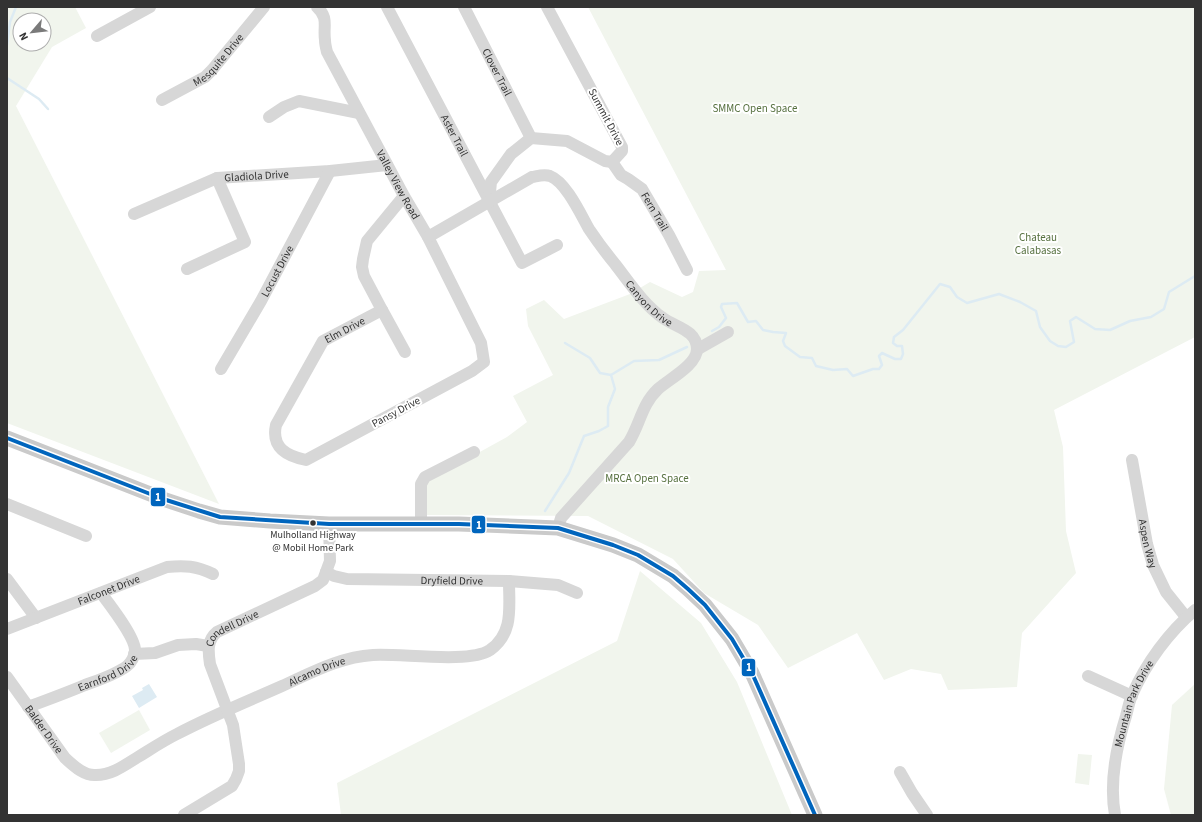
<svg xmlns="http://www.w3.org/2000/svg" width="1202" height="822" font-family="'Source Sans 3',sans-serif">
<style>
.green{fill:#f1f5ed;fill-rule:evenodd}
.water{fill:#ddebf3}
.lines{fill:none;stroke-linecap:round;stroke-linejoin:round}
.stream{stroke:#ddebf3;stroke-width:2.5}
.minor{stroke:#d7d7d7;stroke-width:12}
.major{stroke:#cacaca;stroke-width:15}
.bus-1-casing{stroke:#fff;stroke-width:7}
.bus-1{stroke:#0065bd;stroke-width:4}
.bus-dot{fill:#333;stroke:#fff;stroke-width:1.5}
.labels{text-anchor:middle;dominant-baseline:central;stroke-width:4;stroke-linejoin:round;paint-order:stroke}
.bus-label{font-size:10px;fill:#333;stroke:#fff}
.street-label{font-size:11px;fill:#333;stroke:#fff}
.park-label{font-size:11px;fill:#56703f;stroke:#fff}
.line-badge{stroke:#fff;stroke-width:1.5}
.badge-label{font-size:11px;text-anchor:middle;font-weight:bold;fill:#fff}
</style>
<rect width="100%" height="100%" fill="#fff"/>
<g class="green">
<path d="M7 7H75L86 28 52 47 16 106 219 504 7 423ZM20 20H44V44H20Z"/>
<path d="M588 7H1195V337L1054 410 1063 447 1066 531 1076 573 1022 633 1017 687 948 690 941 674 911 669 884 680 857 633 788 668 758 625 704 593 673 559 588 516 426 515 427 481 507 437 527 422 513 396 553 375 528 326 526 309 544 300 564 319 630 294 650 282 682 297 693 292 699 271 726 270Z"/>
<path d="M640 571 701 623 737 682 792 815H341L337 783 617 641Z"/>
<path d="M1195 684V815H1171L1164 789 1172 705Z"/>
<path d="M139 710 150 730 111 753 99 733Z"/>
<path d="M1078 754 1092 755 1089 785 1075 783Z"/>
</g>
<path class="water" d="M149 684 157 697 139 708 132 696 143 690 142 688Z"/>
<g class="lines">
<g class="stream">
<path d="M7 45 10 22 16 7"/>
<path d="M7 78 39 99 48 109"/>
<path d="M712 331 719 327 726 318 721 307 722 304 737 303 748 322 756 321 763 330 773 332 786 333 783 341 785 346 800 357 812 358 816 366 833 370 847 369 853 376 873 369H879L882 365 879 356 882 353 895 359H901L903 354 902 346H897L893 343 894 337 903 330 940 284 950 287 957 297 967 303 999 294 1020 302 1036 311 1040 327 1050 341 1058 346 1066 347 1074 342 1070 321 1076 317 1095 329 1110 330 1130 321 1151 317 1164 309 1169 292 1195 276"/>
<path d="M565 343 590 358 600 373 611 375"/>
<path d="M545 511 569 473 584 436 599 431 608 426V407L615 389 611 375 634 361 659 360 687 347"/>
</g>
<g class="minor">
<path id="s1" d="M317 7C329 18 323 26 325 40 325 44 326 48 327 52L404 196 428 237 481 343 484 362 472 371 306 460C287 456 271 448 276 425L323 341 382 310 364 276 362 267 363 259 367 241 404 196"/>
<path id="s2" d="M387 7 522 263 557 245"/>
<path id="s3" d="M464 7 531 138"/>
<path d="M97 36 150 7"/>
<path id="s4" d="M162 100 205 77 212 70 264 7"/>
<path d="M269 117 284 107 299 101 359 113"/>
<path id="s5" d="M612 162 621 175 628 179 642 189 669 235 687 270"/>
<path d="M489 202 491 182 511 154 531 138 567 141 605 161 612 162 622 151V147L547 7"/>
<path id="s6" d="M134 214 217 178 330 171 387 165"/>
<path id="s7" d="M428 237 532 177C538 176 544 174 550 176 566 182 581 215 589 229 597 241 606 253 615 264 629 282 644 305 663 318 675 327 697 330 697 349 697 365 669 379 658 389 642 404 640 424 629 442L561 518 558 528"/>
<path d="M187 269 245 242 217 178"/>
<path d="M382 310 405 352"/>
<path d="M698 349 728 332"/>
<path id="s8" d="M221 369 261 301 330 171"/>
<path id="s9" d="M1132 460 1147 544 1153 565 1166 592 1186 617"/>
<path d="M7 504 86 536"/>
<path d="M421 523V484L425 477 474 452"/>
<path id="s10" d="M326 572 334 576 347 579 509 581 558 585 577 593"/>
<path d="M7 579 36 618"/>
<path id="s11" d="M7 629 167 567C185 565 196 566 213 574"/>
<path d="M134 654 155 653 178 645 196 644 208 646"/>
<path d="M1088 676 1132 696"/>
<path id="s12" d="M7 677 65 758C74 766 84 776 96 775 112 775 125 765 138 757 151 749 163 741 177 734 211 716 246 702 282 686 311 673 340 657 373 655 400 653 469 664 490 650 514 633 509 607 509 581"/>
<path id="s13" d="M28 707C47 700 66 693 85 685 99 680 115 675 127 666 131 663 135 656 135 650 135 637 110 605 101 593"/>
<path d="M900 772 912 793 927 815"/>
<path id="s14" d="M184 815 232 786 236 779 239 771V764L233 725 210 664C208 651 207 640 217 632L315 586 323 580 330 561 329 524"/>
<path id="s15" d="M1115 815C1109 782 1116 748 1126 716 1128 709 1129 702 1132 695 1146 663 1169 632 1195 610"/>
</g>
<path class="major" d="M7 438 163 499 199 511 220 517 270 521 329 524H459L558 528 613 545 638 555 673 576 688 589 705 605 732 639 752 673 815 815"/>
<g class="bus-1-casing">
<path id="bus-1" d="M7 438 163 499 220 517 329 524H459L558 528 613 545 638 555 673 576 688 589 705 605 732 639 752 673 815 815"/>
</g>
<use href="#bus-1" class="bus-1"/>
</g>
<circle class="bus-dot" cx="313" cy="523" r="3.5"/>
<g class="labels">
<g class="bus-label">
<text x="313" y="535">Mulholland Highway<tspan x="313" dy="13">@ Mobil Home Park</tspan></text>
</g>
<g class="street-label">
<text stroke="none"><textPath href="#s4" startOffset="70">Mesquite Drive</textPath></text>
<text stroke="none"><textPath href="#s3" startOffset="73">Clover Trail</textPath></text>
<text transform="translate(606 117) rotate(62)">Summit Drive</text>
<text stroke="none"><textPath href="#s2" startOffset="145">Aster Trail</textPath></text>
<text stroke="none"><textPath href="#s6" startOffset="130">Gladiola Drive</textPath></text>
<text stroke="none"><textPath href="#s1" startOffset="198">Valley View Road</textPath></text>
<text stroke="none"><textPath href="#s5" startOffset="67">Fern Trail</textPath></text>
<text stroke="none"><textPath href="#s8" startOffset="113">Locust Drive</textPath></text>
<text stroke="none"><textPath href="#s7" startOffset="301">Canyon Drive</textPath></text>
<text stroke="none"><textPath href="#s1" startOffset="773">Elm Drive</textPath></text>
<text transform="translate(396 412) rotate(-28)">Pansy Drive</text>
<text stroke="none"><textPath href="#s9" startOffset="85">Aspen Way</textPath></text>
<text stroke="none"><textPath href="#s10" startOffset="127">Dryfield Drive</textPath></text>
<text stroke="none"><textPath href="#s11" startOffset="109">Falconet Drive</textPath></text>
<text stroke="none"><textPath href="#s14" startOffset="233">Condell Drive</textPath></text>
<text stroke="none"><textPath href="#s13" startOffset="87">Earnford Drive</textPath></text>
<text stroke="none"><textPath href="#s12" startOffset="381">Alcamo Drive</textPath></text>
<text stroke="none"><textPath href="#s15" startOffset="115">Mountain Park Drive</textPath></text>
<text stroke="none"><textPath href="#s12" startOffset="64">Balder Drive</textPath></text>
</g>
<g class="park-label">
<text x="755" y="108">SMMC Open Space</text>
<text x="1038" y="237">Chateau<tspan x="1038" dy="13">Calabasas</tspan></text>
<text x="647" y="478">MRCA Open Space</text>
</g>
</g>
<g class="line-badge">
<rect x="150" y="487" width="16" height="20" rx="4" fill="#0065bd"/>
<rect x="471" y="515" width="15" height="19" rx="4" fill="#0065bd"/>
<rect x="741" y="658" width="15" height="19" rx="4" fill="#0065bd"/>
</g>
<g class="badge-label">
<text x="158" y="501">1</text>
<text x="479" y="529">1</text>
<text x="749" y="671">1</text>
</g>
<rect width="1202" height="822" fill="none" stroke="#333333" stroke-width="16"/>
<g transform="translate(32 32) rotate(242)"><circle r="19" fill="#ffffff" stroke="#adadad"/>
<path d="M0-3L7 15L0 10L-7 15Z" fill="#7a7a7a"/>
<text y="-6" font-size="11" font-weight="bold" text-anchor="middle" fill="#333333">N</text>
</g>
</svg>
